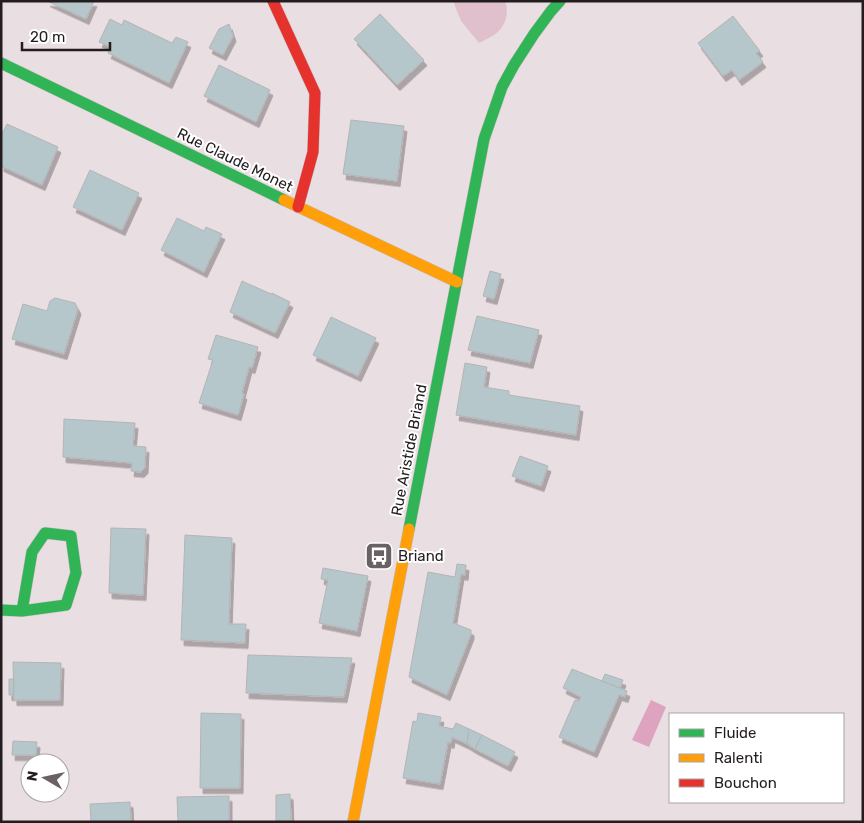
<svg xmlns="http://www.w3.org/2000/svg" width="864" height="823" font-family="Rubik,sans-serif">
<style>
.green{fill:#e1c0ce}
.water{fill:#dea3bf}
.building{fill:#b5c7cb;stroke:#b4b4b6;filter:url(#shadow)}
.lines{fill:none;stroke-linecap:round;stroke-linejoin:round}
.fast-casing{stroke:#c5bcc0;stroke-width:12}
.slow-casing{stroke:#c5bcc0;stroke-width:12}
.jam-casing{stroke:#c5bcc0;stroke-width:12}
.fast{stroke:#30b455;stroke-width:11}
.slow{stroke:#ff9f0a;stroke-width:11}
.jam{stroke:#e5322d;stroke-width:11}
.labels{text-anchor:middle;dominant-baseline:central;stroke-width:4;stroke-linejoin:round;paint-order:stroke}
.street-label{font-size:15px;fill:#241d20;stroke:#fff}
.poi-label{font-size:15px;fill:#241d20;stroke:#fff;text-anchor:start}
</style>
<defs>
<filter id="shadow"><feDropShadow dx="3" dy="5.5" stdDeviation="0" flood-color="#0004"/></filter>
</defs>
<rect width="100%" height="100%" fill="#e9dee2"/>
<path class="green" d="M453 1H505C510 13 505 28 494 35 490 38 484 40 479 43L461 21Z"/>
<path class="water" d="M651 700 666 707 649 747 632 740Z"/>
<g class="building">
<path d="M47 1H94L86 19Z"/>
<path d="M380 14 424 60 397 85 354 39Z"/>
<path d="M733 16 760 51 756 53 763 62 739 80 732 70 723 76 698 43Z"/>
<path d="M110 19 122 25 124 20 172 43 176 37 188 42 169 83 108 53 111 47 99 42Z"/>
<path d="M229 24 233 36 223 55 209 48 219 29Z"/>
<path d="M219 65 270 90 256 122 204 96Z"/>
<path d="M351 120 404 126 397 181 343 174Z"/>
<path d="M7 124 58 147 42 185 1 166V136Z"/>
<path d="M90 170 139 193 122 230 73 207Z"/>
<path d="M177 218 204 231 206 227 222 234 204 272 161 250Z"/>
<path d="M490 271 501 274 494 299 483 296Z"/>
<path d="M242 281 271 294 272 293 290 302 275 333 230 312Z"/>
<path d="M55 298 75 303 78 309 64 354 12 339 23 304 47 311 50 301Z"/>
<path d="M477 316 539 330 530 363 468 350Z"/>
<path d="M331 317 376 338 358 376 313 355Z"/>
<path d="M216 335 258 347 252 368 249 367 242 393 244 394 238 415 199 403 213 360 208 359Z"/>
<path d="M465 363 487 367 484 387 509 391V395L580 406 576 435 456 415Z"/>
<path d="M64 419 135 423 133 446 146 447 145 468 141 472 131 471 132 463 63 457Z"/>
<path d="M520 456 548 466 541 486 512 476Z"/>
<path d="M111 528 146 529 143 595 109 593Z"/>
<path d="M185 535 232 538 229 624H246L245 643 181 640Z"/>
<path d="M380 547 386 548 383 562 377 561Z"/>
<path d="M457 564 466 565 465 575 461 574 453 623 471 630V634L447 695 409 677 428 572 455 577Z"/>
<path d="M323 568 368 576 357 631 319 623 328 580 321 579Z"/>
<path d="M248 655 352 658 344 697 246 693Z"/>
<path d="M13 662 61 663 60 700H14Z"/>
<path d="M572 669 627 691 625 697 619 695 594 752 559 737 575 700 579 701 581 697 563 688Z"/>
<path d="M605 674 623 680 620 688 602 681Z"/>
<path d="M9 679H14L13 695H9Z"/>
<path d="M201 713 241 714 240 788H200Z"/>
<path d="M418 713 441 717 439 726 453 729 456 723 469 729 467 744 452 737 451 743 448 742 440 784 403 778 413 721 417 722Z"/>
<path d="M469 729 482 735 475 749 467 744Z"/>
<path d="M482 735 515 752 508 766 475 749Z"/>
<path d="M13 741 37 742 36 755H12Z"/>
<path d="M290 794 291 821H276V795Z"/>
<path d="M229 796V822H178L177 797Z"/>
<path d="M130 802 131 822H91L90 804Z"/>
</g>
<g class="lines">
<g class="fast-casing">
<g id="fast">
<path d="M1 63 284 200"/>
<path d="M409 529 484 139 502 87 514 65 534 34 551 11 560 1"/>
<path d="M1 610 22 611 66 605 76 573 71 536 45 533 32 552 22 611"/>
</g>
</g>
<g class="slow-casing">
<g id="slow">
<path d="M284 200 457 282"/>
<path d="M353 822 409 529"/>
</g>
</g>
<g class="jam-casing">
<path id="jam" d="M273 1 315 93 313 152 298 207"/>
</g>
<use href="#fast" class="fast"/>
<use href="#slow" class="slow"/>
<use href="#jam" class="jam"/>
</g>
<defs>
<g id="bus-square" transform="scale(1.4375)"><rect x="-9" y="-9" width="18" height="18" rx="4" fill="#696164" stroke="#fff"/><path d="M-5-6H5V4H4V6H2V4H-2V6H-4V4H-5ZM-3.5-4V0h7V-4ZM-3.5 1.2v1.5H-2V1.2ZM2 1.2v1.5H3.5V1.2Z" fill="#fff"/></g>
</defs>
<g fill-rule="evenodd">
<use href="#bus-square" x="379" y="556"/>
</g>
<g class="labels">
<g class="street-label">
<text transform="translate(235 160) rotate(26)">Rue Claude Monet</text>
<text transform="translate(409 450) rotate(-79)">Rue Aristide Briand</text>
</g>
<g class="poi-label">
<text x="398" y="556">Briand</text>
</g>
</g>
<rect width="864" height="823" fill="none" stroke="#241d20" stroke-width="5"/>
<rect x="669" y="713" width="175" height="90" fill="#ffffff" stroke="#a7a5a6"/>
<rect x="679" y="729" width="25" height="8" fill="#30b455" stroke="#a7a5a6"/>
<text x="714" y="738" font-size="15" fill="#241d20">Fluide</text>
<rect x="679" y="754" width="25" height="8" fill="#ff9f0a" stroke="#a7a5a6"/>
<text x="714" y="763" font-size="15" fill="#241d20">Ralenti</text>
<rect x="679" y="779" width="25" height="8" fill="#e5322d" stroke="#a7a5a6"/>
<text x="714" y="788" font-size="15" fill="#241d20">Bouchon</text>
<g transform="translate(45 778) rotate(279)"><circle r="24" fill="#ffffff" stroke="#a7a5a6"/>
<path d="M0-4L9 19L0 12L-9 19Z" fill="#696164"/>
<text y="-8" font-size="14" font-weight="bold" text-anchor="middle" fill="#241d20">N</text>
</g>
<path d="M22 42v8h88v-8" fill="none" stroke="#241d20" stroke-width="2.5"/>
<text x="30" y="42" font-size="15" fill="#241d20" stroke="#ffffff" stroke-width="4" paint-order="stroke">20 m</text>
</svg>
